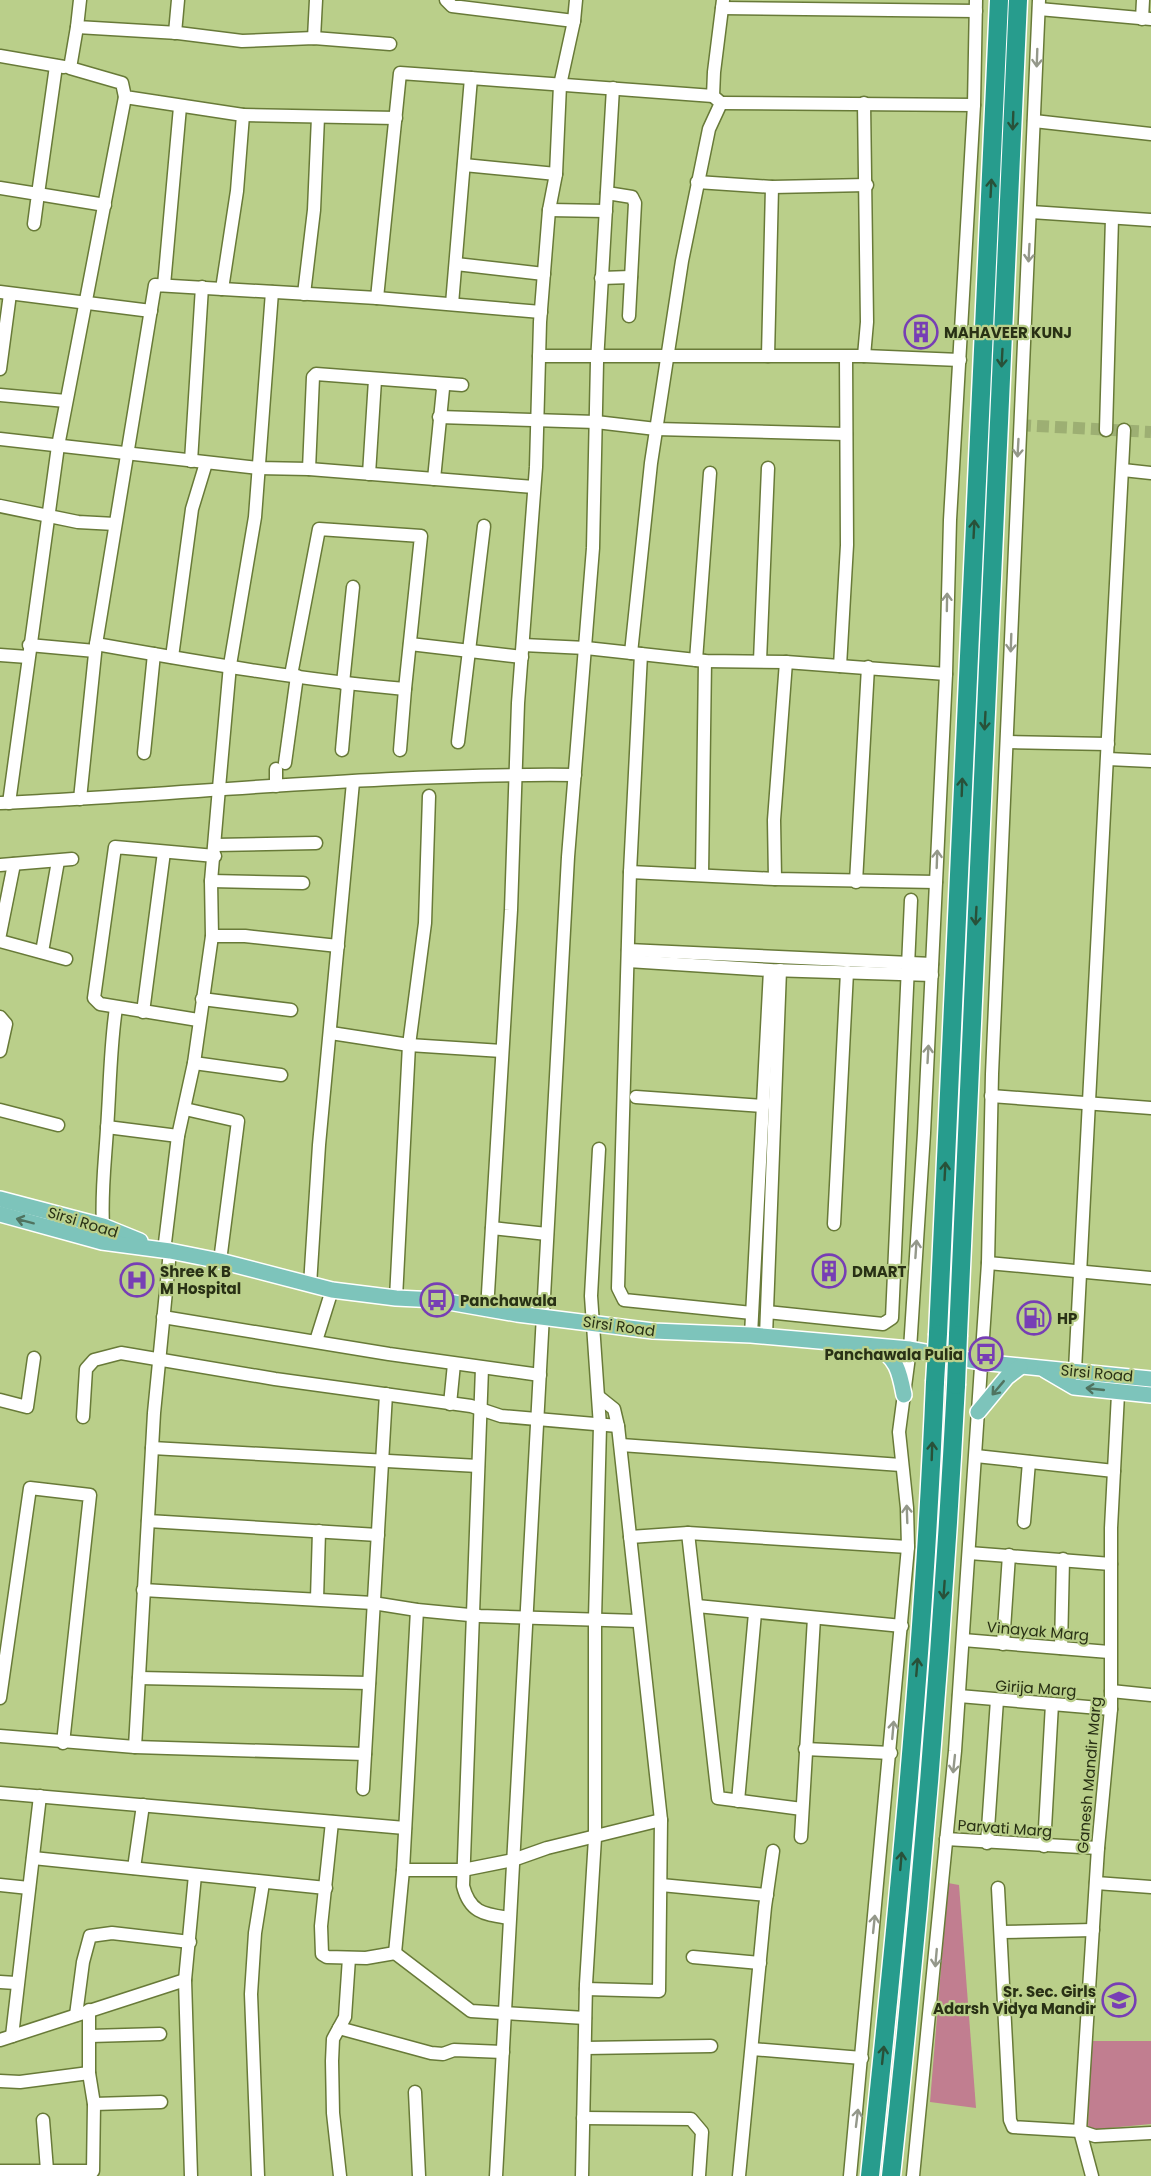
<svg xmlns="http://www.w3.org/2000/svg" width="1151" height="2176" font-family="Poppins,sans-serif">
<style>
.green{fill:#c17e90}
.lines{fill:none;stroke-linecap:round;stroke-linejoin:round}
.minor-tunnel{stroke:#9daf73;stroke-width:12;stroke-dasharray:12 6;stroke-linecap:butt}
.minor-casing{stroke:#687a38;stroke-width:15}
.major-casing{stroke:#fff;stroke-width:18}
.highway-casing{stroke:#fff;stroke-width:21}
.minor{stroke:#fff;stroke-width:12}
.major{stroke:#7dc4bb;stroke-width:15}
.highway{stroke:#279c8d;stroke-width:18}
.highway-bridge-casing{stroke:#fff;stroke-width:21;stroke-linecap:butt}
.highway-bridge{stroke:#279c8d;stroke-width:18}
.oneway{stroke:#94988a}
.oneway2{stroke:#285139}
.oneway3{stroke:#4f7360}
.labels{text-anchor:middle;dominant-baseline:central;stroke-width:4.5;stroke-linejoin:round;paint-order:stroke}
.poi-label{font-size:15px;font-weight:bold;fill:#293115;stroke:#bacf8a;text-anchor:start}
.street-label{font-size:15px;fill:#293115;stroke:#bacf8a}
</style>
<rect width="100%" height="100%" fill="#bacf8a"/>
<g class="green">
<path d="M948 1883 959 1885 976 2108 930 2102Z"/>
<path d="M1090 2041H1151V2124L1088 2130Z"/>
</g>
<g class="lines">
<path class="minor-tunnel" d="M1019 425 1151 432"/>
<g class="minor-casing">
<g id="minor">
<path d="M80 0 77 27 178 33 242 41 314 38 390 44"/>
<path d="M446 0 452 6 574 21"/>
<path d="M722 8 976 11"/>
<path d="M1039 9 1151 19"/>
<path d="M1142 19 1143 0"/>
<path d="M77 27 70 68 122 83 125 97 243 115 237 191 222 289"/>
<path d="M175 33 178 0"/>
<path d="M314 38 316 0"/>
<path d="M0 56 64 67"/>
<path d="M56 66 38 194 105 205"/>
<path d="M721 103 974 105"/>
<path d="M864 103 867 322 864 356"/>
<path d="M243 115 396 118"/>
<path d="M1034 121 1151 134"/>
<path d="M464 165 556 174"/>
<path d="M697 182 772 187 867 185"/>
<path d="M0 188 38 194 34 224"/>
<path d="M607 193 632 197 635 203 629 316"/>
<path d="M549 210 606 211"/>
<path d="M1031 212 1151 220"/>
<path d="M456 264 544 274"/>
<path d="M601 278 631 277"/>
<path d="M164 285 180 107"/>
<path d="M0 292 151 311"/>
<path d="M304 294 314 210 318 117"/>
<path d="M377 298 400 73 471 78"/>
<path d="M452 304 471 78 713 96"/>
<path d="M539 356H864L960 360"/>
<path d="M768 356 772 187"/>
<path d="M0 369 10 294"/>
<path d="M0 395 66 401"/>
<path d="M439 417 596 422 656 429 846 434"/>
<path d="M1106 430 1112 218"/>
<path d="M0 439 258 468 309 469 534 487"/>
<path d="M191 461 202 287"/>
<path d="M309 469 313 377 316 374 462 385"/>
<path d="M1123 470 1151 473"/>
<path d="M369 474 375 380"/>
<path d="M434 479 443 389 440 384"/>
<path d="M0 506 78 522 115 524"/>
<path d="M96 644C198 662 301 680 405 689L421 536 319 529 291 675"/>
<path d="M410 644 522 657"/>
<path d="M29 645 95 651"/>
<path d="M523 645 586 648 705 661 786 662 946 674"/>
<path d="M631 653 651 463 682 261 709 129 721 103 713 96 714 72 723 0"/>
<path d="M641 654 630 872 618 1288 624 1300 752 1313"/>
<path d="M0 655 28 657"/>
<path d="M172 657 192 509 206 463"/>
<path d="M696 660 710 473"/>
<path d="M760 661 768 468"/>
<path d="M840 666 847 545 846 357"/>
<path d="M343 683 353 587"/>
<path d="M458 742 484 526"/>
<path d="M1008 742 1108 744"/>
<path d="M342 750 348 684"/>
<path d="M400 750 405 689"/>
<path d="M144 753 154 654"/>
<path d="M1108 759 1151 761"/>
<path d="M285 763 297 676"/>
<path d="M276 786V769"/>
<path d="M80 799 96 644 155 285 377 298 541 312"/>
<path d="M0 803C192 794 383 773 575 775"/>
<path d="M9 803 58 446 125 97"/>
<path d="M215 845 316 843"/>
<path d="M0 865 72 859"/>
<path d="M630 872 775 879 936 882"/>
<path d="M702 875 705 661"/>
<path d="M775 879 774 820 786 662"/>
<path d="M211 881 303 883"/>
<path d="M856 882 868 667"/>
<path d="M0 934 14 864"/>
<path d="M212 936H245L338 946"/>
<path d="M0 941 66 959"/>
<path d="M628 950 932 964"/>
<path d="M42 952 58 861"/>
<path d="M628 961 770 970 932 975"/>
<path d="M202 999 291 1010"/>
<path d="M143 1012 164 852"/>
<path d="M0 1017 6 1024 0 1051"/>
<path d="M198 1020 100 1004 94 998 115 847 215 856"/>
<path d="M331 1033 409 1045 502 1051"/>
<path d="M194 1063 281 1075"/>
<path d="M991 1096 1151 1108"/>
<path d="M636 1097 763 1106"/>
<path d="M185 1109 238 1121 220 1261"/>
<path d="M0 1110 58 1125"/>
<path d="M107 1127 178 1136"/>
<path d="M834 1224 847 972"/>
<path d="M103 1226C101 1193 105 1162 107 1129 110 1088 110 1048 116 1008"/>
<path d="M492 1228 547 1234"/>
<path d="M164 1251 178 1136 194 1063 212 936 211 881 219 788 230 665 255 517 272 292"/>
<path d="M988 1263 1151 1278"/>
<path d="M310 1285 319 1145 353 782"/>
<path d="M396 1298 409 1045 425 923 429 796"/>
<path d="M487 1310 511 910 518 703 536 467 540 322 549 210 556 174 560 85 574 21 576 0"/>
<path d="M767 1312 883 1324 892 1318 911 900"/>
<path d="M163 1317 389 1354 540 1375"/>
<path d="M751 1335 770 970"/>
<path d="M766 1336 780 970"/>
<path d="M316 1341 332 1290"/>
<path d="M482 1368 463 1886C470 1913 484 1914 509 1918"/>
<path d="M1075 1370 1124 430"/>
<path d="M0 1400 27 1407 34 1358"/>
<path d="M450 1404 454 1364"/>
<path d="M83 1417 86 1369 94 1360 121 1353 275 1379 471 1406 501 1416 618 1426"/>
<path d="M621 1445 901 1465"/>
<path d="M152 1448 478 1466"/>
<path d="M976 1456 1114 1471"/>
<path d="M148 1521 378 1535"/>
<path d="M1024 1522 1029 1462"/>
<path d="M688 1533 718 1798 802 1809"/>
<path d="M630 1537 688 1533 908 1547"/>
<path d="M969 1553 1111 1564"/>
<path d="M143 1590 373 1603 417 1610 480 1616 638 1621"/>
<path d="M317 1599 319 1531"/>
<path d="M697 1606 902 1626"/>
<path d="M963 1640 1109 1652"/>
<path d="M1003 1644 1009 1555"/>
<path d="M1061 1648 1063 1559"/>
<path d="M139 1678 369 1683"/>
<path d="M1111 1691 1151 1695"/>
<path d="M959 1696 1111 1709"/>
<path d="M0 1698 30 1488 90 1495 63 1743"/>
<path d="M0 1736 135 1747 365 1754"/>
<path d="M135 1747 154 1413 170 1251"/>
<path d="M805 1749 891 1753"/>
<path d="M363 1789 386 1394"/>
<path d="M0 1793 405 1828"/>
<path d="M738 1801 755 1613"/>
<path d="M332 1822 321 1926 322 1954 327 1957 366 1958 395 1953"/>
<path d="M801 1837 814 1618"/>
<path d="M946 1839 1098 1848"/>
<path d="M987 1843 997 1700"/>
<path d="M1044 1846 1052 1704"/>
<path d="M33 1858 326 1888"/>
<path d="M134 1868 143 1805"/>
<path d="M403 1870H463L513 1860 547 1848 661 1820"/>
<path d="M1096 1883 1151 1887"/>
<path d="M0 1885 29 1888"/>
<path d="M661 1885 767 1895"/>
<path d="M998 1888 1010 2120 1013 2127 1080 2131 1095 2136 1151 2133"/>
<path d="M1001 1932 1093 1930"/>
<path d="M395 1953 403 1870 417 1610"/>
<path d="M395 1953 471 2011 585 2018"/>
<path d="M693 1957 760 1963"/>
<path d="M0 1982 16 1983"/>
<path d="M586 1989 659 1991 661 1820 618 1426 614 1409 599 1397"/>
<path d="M76 2015 83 1962 90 1936 112 1933 190 1942"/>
<path d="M339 2028 431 2053 443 2054 454 2050 503 2052"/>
<path d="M12 2036 40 1796"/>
<path d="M90 2036 160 2034"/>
<path d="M0 2040 185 1980"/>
<path d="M585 2048 711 2046"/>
<path d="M752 2049 862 2058"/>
<path d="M0 2081 20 2082 89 2073"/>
<path d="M415 2092 419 2176"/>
<path d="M94 2104 161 2102"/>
<path d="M583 2118 691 2119 702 2132 699 2176"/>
<path d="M43 2120 47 2170"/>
<path d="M0 2171H93L94 2104 89 2073V2010"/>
<path d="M191 2176 185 1980 195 1875"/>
<path d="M258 2176 251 1994 255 1933 263 1883"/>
<path d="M340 2176 333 2113 332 2061 333 2039 345 2017 349 1958"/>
<path d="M496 2176 568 857 593 548 597 362 613 88"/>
<path d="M582 2176 586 1984 595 1838V1619L600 1426 591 1296 599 1149"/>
<path d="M739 2176 765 1907 773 1851"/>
<path d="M850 2176 908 1547 907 1508 899 1432 910 1349 924 1133 946 674 950 520 974 105 976 0"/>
<path d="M913 2176 955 1751 988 1263 992 1074 1039 0"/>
<path d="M1092 2176 1080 2131 1098 1848 1111 1709V1528L1119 1375"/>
</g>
</g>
<g class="major-casing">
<g id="major">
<path d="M0 1199 103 1226 140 1241"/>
<path d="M0 1214 102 1242 170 1251 220 1261 332 1290 396 1298 437 1300 517 1314 653 1331 751 1335 910 1349 980 1362 1151 1379"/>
<path d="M875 1347C897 1356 900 1374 904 1395"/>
<path d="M1045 1370 1074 1387 1151 1395"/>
<path d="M978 1412 1007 1377 1020 1367"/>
</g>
</g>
<g class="highway-casing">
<g id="highway">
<path d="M938 1334 999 0"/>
<path d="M958 1335 1018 0"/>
<path d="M870 2176C898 1912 924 1647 935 1382"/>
<path d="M891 2176C920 1913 942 1649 956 1385"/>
</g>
</g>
<use href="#minor" class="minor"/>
<use href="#major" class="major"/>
<use href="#highway" class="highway"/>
<g class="highway-bridge-casing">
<g id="highway-bridge">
<path d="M935 1382 938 1334"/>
<path d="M956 1385 958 1335"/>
</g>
</g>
<use href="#highway-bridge" class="highway-bridge"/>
</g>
<defs><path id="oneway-shaft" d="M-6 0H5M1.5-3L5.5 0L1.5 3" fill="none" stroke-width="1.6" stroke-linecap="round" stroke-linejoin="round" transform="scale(1.5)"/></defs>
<g class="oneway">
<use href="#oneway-shaft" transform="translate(1037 58) rotate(92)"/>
<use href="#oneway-shaft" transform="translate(1029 253) rotate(93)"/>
<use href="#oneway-shaft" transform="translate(1018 448) rotate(93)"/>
<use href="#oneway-shaft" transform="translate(947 602) rotate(-89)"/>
<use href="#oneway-shaft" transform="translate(1011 643) rotate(92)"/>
<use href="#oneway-shaft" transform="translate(937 859) rotate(-88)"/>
<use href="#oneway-shaft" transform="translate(928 1054) rotate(-87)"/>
<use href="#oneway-shaft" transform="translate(916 1249) rotate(-86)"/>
<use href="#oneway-shaft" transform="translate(907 1514) rotate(-92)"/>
<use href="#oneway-shaft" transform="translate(893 1730) rotate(-85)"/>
<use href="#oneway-shaft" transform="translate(954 1764) rotate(96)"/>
<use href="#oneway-shaft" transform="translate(874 1924) rotate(-84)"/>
<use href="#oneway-shaft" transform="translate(936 1958) rotate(95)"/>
<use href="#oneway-shaft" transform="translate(857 2118) rotate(-83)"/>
</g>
<g class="oneway2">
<use href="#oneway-shaft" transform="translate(1013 121) rotate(92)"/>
<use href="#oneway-shaft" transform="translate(991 188) rotate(-87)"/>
<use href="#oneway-shaft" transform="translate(1002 358) rotate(93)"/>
<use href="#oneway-shaft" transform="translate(974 529) rotate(-87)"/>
<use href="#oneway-shaft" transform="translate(985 721) rotate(93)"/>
<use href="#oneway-shaft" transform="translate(962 787) rotate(-88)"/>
<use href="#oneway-shaft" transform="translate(976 916) rotate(93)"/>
<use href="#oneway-shaft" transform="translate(945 1171) rotate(-87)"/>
<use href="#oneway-shaft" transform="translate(932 1451) rotate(-88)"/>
<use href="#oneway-shaft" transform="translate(944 1590) rotate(94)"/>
<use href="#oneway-shaft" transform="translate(917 1667) rotate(-85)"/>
<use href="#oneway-shaft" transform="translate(901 1861) rotate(-85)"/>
<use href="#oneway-shaft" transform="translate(883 2055) rotate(-84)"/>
</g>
<g class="oneway3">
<use href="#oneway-shaft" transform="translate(25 1221) rotate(-165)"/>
<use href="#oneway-shaft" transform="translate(998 1388) rotate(130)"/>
<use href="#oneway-shaft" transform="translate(1095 1389) rotate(-174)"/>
</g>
<defs>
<g id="building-ring" transform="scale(1.725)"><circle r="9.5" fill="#bacf8a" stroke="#773eb5" stroke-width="1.5"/><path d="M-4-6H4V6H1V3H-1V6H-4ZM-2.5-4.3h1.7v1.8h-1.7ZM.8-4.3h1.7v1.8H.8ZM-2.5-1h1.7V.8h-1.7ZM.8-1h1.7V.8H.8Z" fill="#773eb5"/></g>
<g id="hospital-ring" transform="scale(1.725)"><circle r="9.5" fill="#bacf8a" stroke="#773eb5" stroke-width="1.5"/><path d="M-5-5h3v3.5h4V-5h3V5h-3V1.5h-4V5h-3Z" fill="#773eb5"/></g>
<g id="bus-ring" transform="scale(1.725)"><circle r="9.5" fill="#bacf8a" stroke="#773eb5" stroke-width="1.5"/><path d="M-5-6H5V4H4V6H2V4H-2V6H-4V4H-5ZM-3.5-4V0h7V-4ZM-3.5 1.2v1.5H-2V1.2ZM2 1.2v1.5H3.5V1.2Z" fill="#773eb5"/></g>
<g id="fuel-ring" transform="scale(1.725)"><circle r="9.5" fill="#bacf8a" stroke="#773eb5" stroke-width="1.5"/><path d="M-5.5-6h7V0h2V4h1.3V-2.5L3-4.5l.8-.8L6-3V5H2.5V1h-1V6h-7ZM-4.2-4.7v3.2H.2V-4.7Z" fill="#773eb5"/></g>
<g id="school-ring" transform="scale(1.725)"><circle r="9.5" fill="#bacf8a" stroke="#773eb5" stroke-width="1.5"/><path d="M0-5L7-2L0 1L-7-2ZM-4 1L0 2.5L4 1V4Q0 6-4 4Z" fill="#773eb5"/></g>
</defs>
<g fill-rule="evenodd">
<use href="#building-ring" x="921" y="332"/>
<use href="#building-ring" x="829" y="1271"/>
<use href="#hospital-ring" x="137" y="1280"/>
<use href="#bus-ring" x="437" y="1300"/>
<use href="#fuel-ring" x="1034" y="1318"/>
<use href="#bus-ring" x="986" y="1354"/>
<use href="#school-ring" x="1119" y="2000"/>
</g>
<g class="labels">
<g class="poi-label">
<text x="944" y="332">MAHAVEER KUNJ</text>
<text x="160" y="1271">Shree K B<tspan x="160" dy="17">M Hospital</tspan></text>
<text x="852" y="1271">DMART</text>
<text x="460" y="1300">Panchawala</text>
<text x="1057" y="1318">HP</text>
<text x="963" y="1354" text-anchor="end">Panchawala Pulia</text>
<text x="1096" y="1991" text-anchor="end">Sr. Sec. Girls<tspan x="1096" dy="17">Adarsh Vidya Mandir</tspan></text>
</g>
<g class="street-label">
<text transform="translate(83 1222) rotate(17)">Sirsi Road</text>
<text transform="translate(619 1326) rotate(8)">Sirsi Road</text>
<text transform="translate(1097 1373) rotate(5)">Sirsi Road</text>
<text transform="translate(1038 1631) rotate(5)">Vinayak Marg</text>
<text transform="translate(1036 1688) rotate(4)">Girija Marg</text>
<text transform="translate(1089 1775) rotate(-85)">Ganesh Mandir Marg</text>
<text transform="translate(1005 1828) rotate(4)">Parvati Marg</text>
</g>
</g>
</svg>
